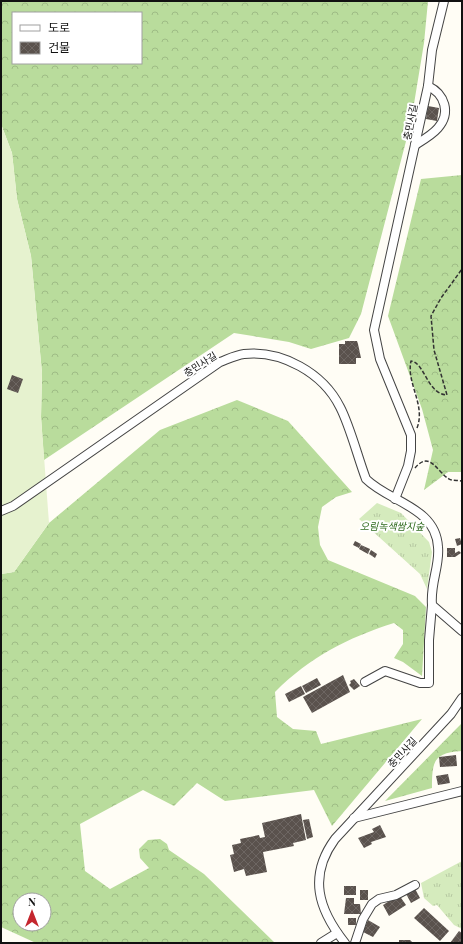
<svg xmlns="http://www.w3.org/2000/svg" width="463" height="944" font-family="'Playfair Display','Noto Sans KR',serif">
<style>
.grass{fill:url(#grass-tufts)}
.forest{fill:url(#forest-crowns);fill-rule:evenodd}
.pitch{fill:#e6f2cf}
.building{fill:url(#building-cross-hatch)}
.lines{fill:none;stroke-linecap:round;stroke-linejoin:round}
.minor-casing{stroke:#444;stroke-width:10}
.path{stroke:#333;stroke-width:1.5;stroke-dasharray:4 2;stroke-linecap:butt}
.minor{stroke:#fff;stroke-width:8}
.labels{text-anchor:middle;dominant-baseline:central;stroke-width:4;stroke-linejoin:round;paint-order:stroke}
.street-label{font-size:10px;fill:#111;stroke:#fff}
.park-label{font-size:10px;font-style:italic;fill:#2f6b1f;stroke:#fff}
</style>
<defs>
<pattern id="grass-tufts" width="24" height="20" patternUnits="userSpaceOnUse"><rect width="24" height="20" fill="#d5ebbd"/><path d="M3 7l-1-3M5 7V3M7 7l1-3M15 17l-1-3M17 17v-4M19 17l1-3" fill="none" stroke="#b6c8a1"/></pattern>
<pattern id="forest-crowns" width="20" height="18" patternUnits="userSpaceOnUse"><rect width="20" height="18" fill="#b9dc9c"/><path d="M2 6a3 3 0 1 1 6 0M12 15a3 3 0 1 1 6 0" fill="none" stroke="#9ebc85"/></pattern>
<pattern id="building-cross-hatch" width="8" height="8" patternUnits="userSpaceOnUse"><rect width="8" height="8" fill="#5a524d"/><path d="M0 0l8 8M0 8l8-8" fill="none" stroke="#6d6662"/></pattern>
</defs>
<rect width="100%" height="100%" fill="#fffdf5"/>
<g class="grass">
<path d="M377 503 401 513 429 542 432 552 427 589 420 574 359 519Z"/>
<path d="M462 861V929L454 925 437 905 433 906 424 898 421 883Z"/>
</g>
<g class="forest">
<path d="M1 1H428L424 43 411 122 361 314 349 338 311 349 289 342 234 333 44 460 41 417 42 373 31 256 17 199 12 153 1 124ZM13 13H141V63H13Z"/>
<path d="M462 175V472H448L424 490 433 450 422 409 388 316 421 179Z"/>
<path d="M237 400 288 421 352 492 336 497 322 507 318 527 320 545 328 560 415 596 426 607 422 676 403 662 394 658 403 644V630L394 623C347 638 310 657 275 692L277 717 293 729 316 731 321 744 422 719 332 826 314 790 225 801 197 783 174 806 143 790 80 824 85 871 110 889 149 868 140 858 139 849 148 840 160 839 167 844 169 850 204 874 275 943H36L1 927V574L14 572 49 523 160 430ZM20 900H44V924H20Z"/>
<path d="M462 723V751C434 753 432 760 432 788L385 801Z"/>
</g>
<path class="pitch" d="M1 124 12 153 17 199 31 256 42 373 41 417 49 523 14 572 1 574Z"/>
<g class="building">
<path d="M428 106 439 108 437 121 426 119Z"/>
<path d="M345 341H357L358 344 361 358H356V364H339V344H345Z"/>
<path d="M12 375 23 379 18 393 7 389Z"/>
<path d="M460 538 462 544 457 546 455 539Z"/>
<path d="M355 541 361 544 359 548 353 545Z"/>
<path d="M361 545 370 549 368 554 359 549Z"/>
<path d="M447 548H455V553L459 551 461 553 455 557H447Z"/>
<path d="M371 550 377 554 375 558 369 554Z"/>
<path d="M343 675 350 692 312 713 303 697Z"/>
<path d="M317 678 321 685 306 693 302 686Z"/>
<path d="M354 679 360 686 354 690 349 685 351 683 350 681Z"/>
<path d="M301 686 305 694 289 702 285 694Z"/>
<path d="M456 755 457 766 440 767 439 757Z"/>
<path d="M448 774 450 783 438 785 436 776Z"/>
<path d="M301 814 306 840 293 843 294 846 263 852 267 872 246 876 244 869 234 872 230 855 234 854 232 845 241 843 240 839 259 835 260 838 265 837 262 823Z"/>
<path d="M309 819 313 837 307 839 303 820Z"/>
<path d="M380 825 386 837 371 842 372 844 364 848 358 838 374 832 372 829Z"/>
<rect x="344" y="886" width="12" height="9"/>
<path d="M414 887 420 898 411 903 405 892Z"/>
<rect x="360" y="890" width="8" height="10"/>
<path d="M399 895 406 905 389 916 383 905Z"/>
<path d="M346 898H354V904H360L361 914H344Z"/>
<path d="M424 908 449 931 440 941 414 918Z"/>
<rect x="348" y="918" width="8" height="7"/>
<path d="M368 920 380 927 373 937 363 932Z"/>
<path d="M459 931 462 933V943H450Z"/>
<path d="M399 940H410L413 943H399Z"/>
</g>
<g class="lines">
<g class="minor-casing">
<g id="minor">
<path d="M415 145C423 140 432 135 438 128 451 113 445 94 428 86"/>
<path d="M395 499 408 466 411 451V435L380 359 374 330 428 86 432 50 444 1"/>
<path d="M1 511 13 506 220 362C228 359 236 355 244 354 282 350 323 373 340 407 350 426 358 458 366 479 389 502 436 507 438 547 440 566 430 583 432 605L462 631"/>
<path d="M365 682 385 671 420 683H429V640L432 605"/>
<path d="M354 818 462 791"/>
<path d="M321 943 337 933"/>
<path d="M345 943C318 909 308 876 335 839L451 714 462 698"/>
<path d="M355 943 363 919 372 904 379 899 396 895 415 885"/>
</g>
</g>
<g class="path">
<path d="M417 428C426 405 406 383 411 361 425 363 427 394 447 395L434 350 431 316 441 298 462 269"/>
<path d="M415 468C430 450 437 472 449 479 452 481 458 480 462 481"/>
</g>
<use href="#minor" class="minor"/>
</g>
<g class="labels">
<g class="street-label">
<text transform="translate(410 122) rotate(-79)">충민사길</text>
<text transform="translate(200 364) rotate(-32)">충민사길</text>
<text transform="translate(402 752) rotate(-47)">충민사길</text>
</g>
<g class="park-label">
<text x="392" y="526">오림녹색쌈지숲</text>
</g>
</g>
<rect width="463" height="944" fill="none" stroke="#111111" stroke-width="4"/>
<rect x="12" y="12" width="130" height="52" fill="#ffffff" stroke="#a0a0a0"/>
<rect x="20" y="25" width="20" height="6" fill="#ffffff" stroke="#a0a0a0"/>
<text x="48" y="32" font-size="12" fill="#111111">도로</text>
<rect x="20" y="42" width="20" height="12" fill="url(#building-cross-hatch)" stroke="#a0a0a0"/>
<text x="48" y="52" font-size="12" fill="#111111">건물</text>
<g transform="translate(32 912)"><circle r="19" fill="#ffffff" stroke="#a0a0a0"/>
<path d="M0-3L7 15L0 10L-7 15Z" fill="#c4262e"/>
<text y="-6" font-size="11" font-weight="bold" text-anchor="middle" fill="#111111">N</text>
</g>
</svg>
